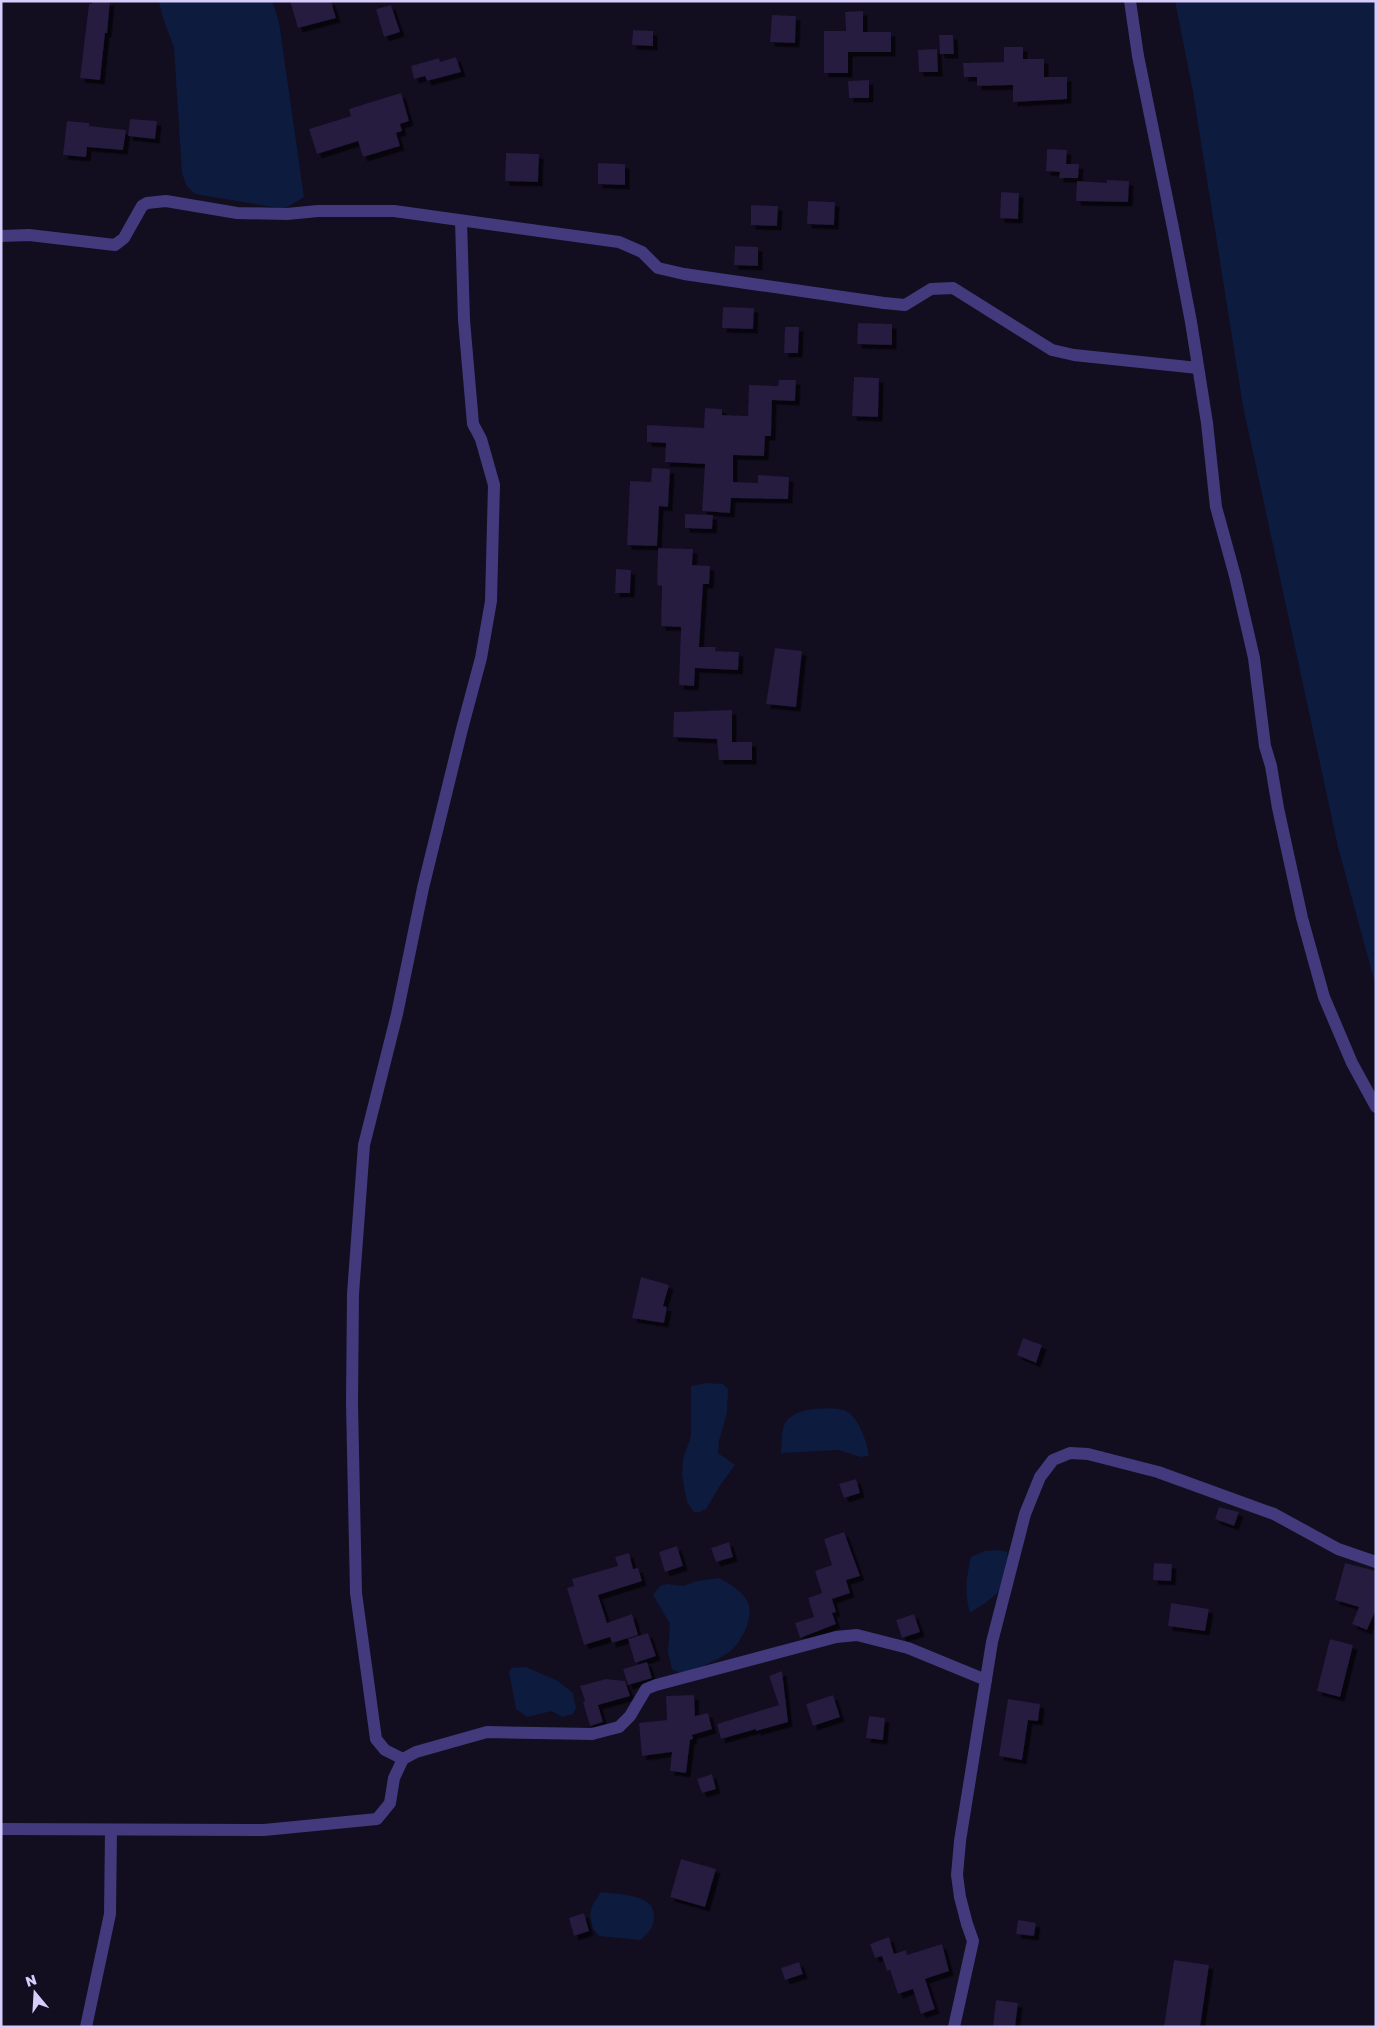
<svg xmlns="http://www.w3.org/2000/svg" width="1377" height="2028" font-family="'Golos Text',sans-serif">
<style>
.water{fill:#0d1b3e}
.building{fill:#251a3f;filter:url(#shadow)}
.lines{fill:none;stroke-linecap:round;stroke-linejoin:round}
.street{stroke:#423a7c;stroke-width:12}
</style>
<defs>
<filter id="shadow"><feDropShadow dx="4.5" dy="4.5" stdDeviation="0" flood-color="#0009"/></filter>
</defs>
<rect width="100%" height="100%" fill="#120d1f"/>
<g class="water">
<path d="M161 1H272L273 3 279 22 304 197 284 209 195 194 186 185 182 173 174 48 163 18 159 2Z"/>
<path d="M1175 1H1376V987L1338 847 1243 406 1193 92Z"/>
<path d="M707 1383 723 1384 728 1389 727 1413 719 1441 718 1453 735 1465 721 1484 706 1509 700 1512H694L687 1502 682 1475 683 1459 691 1436V1386Z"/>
<path d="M826 1408C832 1409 841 1408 846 1411 859 1418 867 1442 869 1456L860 1457 839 1450 781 1453C782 1445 781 1436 783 1429 788 1410 811 1409 826 1408Z"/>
<path d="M999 1550 1007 1552C1009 1565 1005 1585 996 1594 989 1601 979 1607 970 1613 964 1591 966 1579 971 1557L984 1551Z"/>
<path d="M719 1578C730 1584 739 1589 746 1599 757 1614 741 1644 728 1653 713 1662 698 1669 682 1674L672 1669 668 1652 670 1624 653 1595 660 1586 667 1584 683 1586 697 1581Z"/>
<path d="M526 1667 558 1681 573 1693 576 1708 573 1714 562 1717 552 1711 527 1717 516 1709 509 1672 511 1668Z"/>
<path d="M601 1892C619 1895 656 1893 654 1918 653 1929 648 1934 640 1940L599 1936 593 1929 590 1915 592 1906Z"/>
</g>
<g class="building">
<path d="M92 1H110L107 33H105L100 80 80 78 89 4H92Z"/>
<path d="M290 1H331L336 18 298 28Z"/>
<path d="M391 5 400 32 384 37 376 9Z"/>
<path d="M863 11V32H891V52H848V73H824V31H846L845 12Z"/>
<path d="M772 15 796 16 795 43 770 42Z"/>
<path d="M633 30 653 31V46L632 45Z"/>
<path d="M939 35H953L954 54H940Z"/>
<path d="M1004 47H1023V59H1044V77H1067V99L1013 102V85L977 86V77H964L963 63 1004 62Z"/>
<path d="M937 49 938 72H919L918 50Z"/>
<path d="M456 57 461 72 427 81 425 76 414 79 411 66 439 58 440 62Z"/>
<path d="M869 80V98H849L848 81Z"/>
<path d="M401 93 409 121 400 124 402 131 396 133 400 146 363 157 358 141 317 154 309 129 351 116 349 109Z"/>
<path d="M130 119 157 121 155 139 128 136Z"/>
<path d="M67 121 89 123V126L126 130 123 150 87 147 86 157 63 155Z"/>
<path d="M1047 149 1067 150 1066 164H1079L1078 178H1059L1060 172 1046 171Z"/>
<path d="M506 153 539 154 538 182 505 181Z"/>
<path d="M598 163 625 164V185L598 184Z"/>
<path d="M1107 180 1129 181 1128 202 1076 201 1077 181 1107 183Z"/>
<path d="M1001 192 1019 193 1018 219 1000 218Z"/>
<path d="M808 201 835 202 834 225 807 224Z"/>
<path d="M751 205 778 206 777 226 751 225Z"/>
<path d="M735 246 758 247V266L734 265Z"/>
<path d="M723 307 754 308 753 329 722 328Z"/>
<path d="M858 323 892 324V345L857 344Z"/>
<path d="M785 327H799L798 353H784Z"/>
<path d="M854 377 879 378 878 417 852 416Z"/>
<path d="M779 380H796L795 401 772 400 771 436H765L764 456 733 455V482L758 483V475L789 477 788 499 731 498 730 513 702 511 705 464 665 462 666 443 647 442V425L704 428 705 408 722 409V415L748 416 749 385 778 386Z"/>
<path d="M652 468 670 469 668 507 659 506 657 546 627 545 630 481 651 482Z"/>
<path d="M685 514 713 515 712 529 685 528Z"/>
<path d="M658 548 693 549 692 565 710 566 709 584H703L699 647H716L715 651 739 652 738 670 695 668 694 686 679 685 681 627 661 626 662 586 657 585Z"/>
<path d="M616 569 631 570 630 593H615Z"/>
<path d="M775 648 802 651 796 707 766 704Z"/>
<path d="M732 710V742H752V760H719L717 739 673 737 674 712Z"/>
<path d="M641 1277 669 1285 663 1306 667 1307 664 1323 632 1318Z"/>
<path d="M1023 1338 1042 1345 1036 1363 1017 1355Z"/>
<path d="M856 1479 860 1493 844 1498 839 1484Z"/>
<path d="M1219 1507 1239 1512 1234 1526 1215 1519Z"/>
<path d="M844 1532 860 1576 846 1580 850 1593 832 1599 836 1612 832 1613 836 1624 800 1638 795 1623 814 1617 808 1598 822 1593 815 1571 832 1565 824 1539Z"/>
<path d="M729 1542 733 1557 716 1562 711 1548Z"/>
<path d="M677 1546 683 1566 665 1572 659 1552Z"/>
<path d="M629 1553 633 1569 638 1568 642 1581 598 1595 607 1623 632 1614 638 1635 612 1643 610 1637 584 1645 567 1588 574 1586 572 1579 618 1566 615 1557Z"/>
<path d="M1154 1563 1172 1564 1171 1581 1153 1580Z"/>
<path d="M1345 1563 1376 1571V1609L1367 1630 1352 1624 1359 1607 1335 1600Z"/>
<path d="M1171 1603 1209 1609 1205 1631 1168 1626Z"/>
<path d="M914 1614 920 1632 902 1638 896 1620Z"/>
<path d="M648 1633 656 1656 635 1663 628 1639Z"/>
<path d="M1330 1639 1353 1645 1340 1697 1317 1691Z"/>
<path d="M647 1662 652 1678 628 1685 623 1669Z"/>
<path d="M782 1671 788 1722 756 1731V1729L721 1739 717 1724 779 1705 769 1676Z"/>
<path d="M606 1679 625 1681 630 1696 598 1705 603 1722 590 1726 583 1702 585 1701 580 1686Z"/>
<path d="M694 1695 695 1716 708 1713 712 1729 692 1735 693 1739 690 1740 686 1773 670 1771 672 1752 642 1756 639 1723 667 1720 666 1696Z"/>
<path d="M833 1695 840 1717 813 1726 806 1704Z"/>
<path d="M1008 1699 1040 1704 1038 1721 1028 1720 1022 1760 999 1756Z"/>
<path d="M869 1716 885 1718 883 1740 866 1738Z"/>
<path d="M712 1774 716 1789 702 1793 697 1779Z"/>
<path d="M681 1859 716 1869 705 1907 670 1897Z"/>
<path d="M584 1913 589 1931 574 1936 569 1918Z"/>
<path d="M1018 1920 1036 1923 1034 1936 1016 1934Z"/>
<path d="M889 1937 894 1954 906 1950 907 1955 942 1944 949 1971 925 1979 935 2009 921 2014 913 1989 898 1994 890 1970 887 1971 882 1956 875 1958 870 1944Z"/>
<path d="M1174 1960 1209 1965 1200 2027H1164Z"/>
<path d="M799 1962 803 1974 785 1980 781 1968Z"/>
<path d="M996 2000 1018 2003 1015 2027H993Z"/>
</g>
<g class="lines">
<g class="street">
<path d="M1130 1 1138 56 1173 228 1191 322 1207 423 1216 507 1235 576 1254 658 1265 746 1271 766 1278 808 1302 918 1324 997 1352 1063 1376 1107"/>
<path d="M1 236 29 235 115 245 124 238 142 206 147 203 166 201 237 213 287 214 318 211H394L619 242 642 252 658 268 684 274 884 303 905 305 931 289 953 288 1052 350 1074 355 1198 368"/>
<path d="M403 1759 385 1750 376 1739 356 1593 352 1404 353 1294 364 1145 397 1014 423 888 462 729 481 658 491 601 494 485 481 439 473 424 464 320 461 221"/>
<path d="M1 1829 264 1830 377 1819 390 1803 394 1778 403 1759 416 1752 487 1732 592 1734 619 1727 630 1716 646 1689 656 1685 836 1637 857 1635 908 1648 986 1680"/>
<path d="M86 2027 110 1914 111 1830"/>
<path d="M954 2027 973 1941 967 1924 960 1897 957 1875 960 1841 992 1642 1025 1514 1040 1477 1053 1460 1070 1453 1088 1454 1158 1472 1274 1514 1338 1549 1376 1562"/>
</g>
</g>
<rect width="1377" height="2028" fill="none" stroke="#d7cdfd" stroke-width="5"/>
<g transform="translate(35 1993) rotate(342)" stroke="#120d1f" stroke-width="4" paint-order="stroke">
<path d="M0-4L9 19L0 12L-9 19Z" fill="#d7cdfd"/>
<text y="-8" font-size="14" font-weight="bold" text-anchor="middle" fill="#d7cdfd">N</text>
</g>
</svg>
